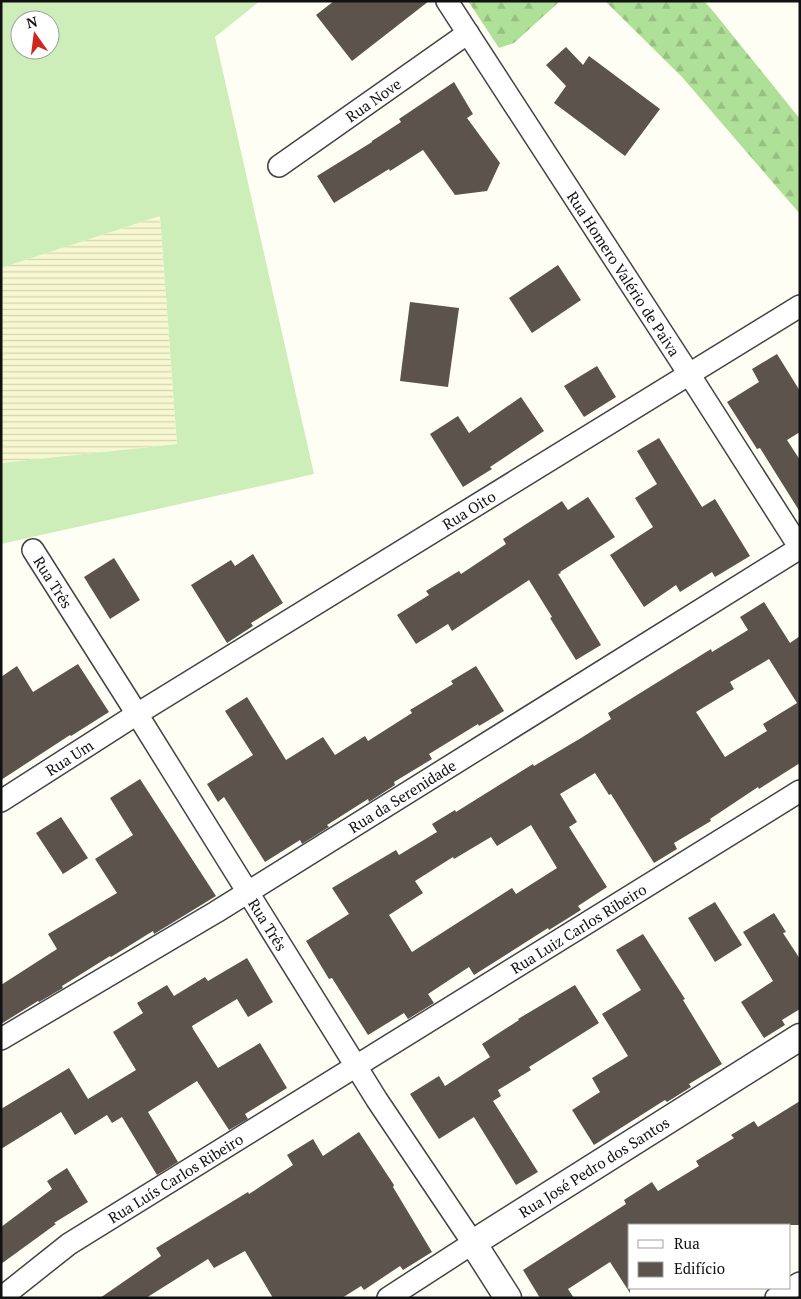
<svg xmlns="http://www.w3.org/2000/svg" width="801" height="1299" font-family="'PT Serif',serif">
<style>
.farmland{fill:url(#farmland-rules)}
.grass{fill:#ceeeb9;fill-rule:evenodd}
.forest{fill:url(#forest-firs)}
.building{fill:#5b534c;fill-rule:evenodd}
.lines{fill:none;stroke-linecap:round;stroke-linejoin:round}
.minor-casing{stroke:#444;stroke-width:24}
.tertiary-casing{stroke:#444;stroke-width:29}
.minor{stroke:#fff;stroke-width:21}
.tertiary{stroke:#fff;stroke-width:26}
.labels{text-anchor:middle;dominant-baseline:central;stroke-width:5;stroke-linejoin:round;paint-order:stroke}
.street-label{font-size:15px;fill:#111;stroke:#fff}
</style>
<defs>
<pattern id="farmland-rules" width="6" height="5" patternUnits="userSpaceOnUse" patternTransform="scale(1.25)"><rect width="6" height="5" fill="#f7f8d1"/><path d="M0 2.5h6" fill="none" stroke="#d3d4b2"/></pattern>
<pattern id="forest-firs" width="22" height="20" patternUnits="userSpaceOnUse" patternTransform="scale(1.25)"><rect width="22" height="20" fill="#afe097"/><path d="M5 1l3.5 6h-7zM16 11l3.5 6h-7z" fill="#96bf81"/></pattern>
</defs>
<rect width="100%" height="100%" fill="#fffef4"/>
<path class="farmland" d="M160 216 177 444 1 463V268Z"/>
<path class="grass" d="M1 1H260L215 37 314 474 1 544V463L177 444 160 216 1 268ZM20 20H50V50H20Z"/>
<g class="forest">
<path d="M468 1H560L514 43 499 48Z"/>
<path d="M605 1H704L713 11 800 119V214L682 77Z"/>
</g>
<g class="building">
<path d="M334 1H429L352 61 316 15Z"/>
<path d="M566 47 583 65 589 56 660 109 625 156 554 103 566 86 546 65Z"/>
<path d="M454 82 473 114 467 118 500 163 487 191 455 195 423 150 390 171 389 169 334 203 317 176 372 142V141L401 122 399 119Z"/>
<path d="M558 265 581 300 532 333 509 298Z"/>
<path d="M410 302 459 308 448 387 400 381Z"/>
<path d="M777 354 800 391V432L787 440 800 460V512L760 448 757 449 727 402 759 382 752 369Z"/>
<path d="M597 366 616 397 584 417 564 386Z"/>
<path d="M521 397 544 431 490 467 492 469 463 487 430 434 458 416 469 433Z"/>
<path d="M659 438 702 507 715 499 750 556 715 577 712 572 680 592 676 585 644 607 610 555 653 527 635 498 657 484 637 451Z"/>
<path d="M588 497 615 537 560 572 561 573 558 574 601 645 576 660 550 618 552 617 529 580 452 631 448 624 416 644 397 615 429 595 426 591 459 571 461 574 506 544 503 539 562 501 568 510Z"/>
<path d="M253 554 283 603 251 623 253 626 227 643 191 585 231 560 235 566Z"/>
<path d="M114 558 140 600 110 619 84 577Z"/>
<path d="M764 602 790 643 800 636V763L759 789 758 787 710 819 711 821 674 843 677 849 654 863 611 794 609 795 595 773 560 794 577 822 569 827 607 887 578 906 581 910 549 930 548 928 474 975 469 967 428 994 434 1003 408 1019 404 1013 368 1035 332 978 329 979 306 941 349 914 332 888 396 850 399 855 437 832 432 824 455 810 456 812 533 764 534 766 581 738 611 719 608 713 711 649 712 652 748 630 740 617ZM769 659 797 703 763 724 767 731 725 757 696 712 734 689 730 682ZM531 825 557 868 516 894 512 888 412 952 389 915 423 893 415 881 453 857 454 859 491 837 497 846Z"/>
<path d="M78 664 109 712 71 736 70 735 1 780V677L17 666 33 692Z"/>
<path d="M476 666 504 711 479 726 478 724 429 754 432 759 394 782 395 785 369 802 368 799 327 825 329 827 302 844 300 840 265 862 224 797 218 802 207 784 253 755 225 711 247 697 286 760 323 737 335 755 365 736 368 741 412 713 410 710 453 684 451 681Z"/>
<path d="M140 779 216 896 154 934 153 931 111 957 110 956 62 986 63 988 39 1002 38 1001 1 1024V985L57 949 48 934 117 893 95 859 133 835 110 798Z"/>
<path d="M61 817 88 858 63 874 36 833Z"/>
<path d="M715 902 742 945 715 962 688 918Z"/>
<path d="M774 913 786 932 783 933 800 959V1009L782 1020 785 1025 764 1038 741 1002 773 981 743 932Z"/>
<path d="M643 934 685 999 683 1000 722 1064 689 1084 691 1087 667 1102 665 1100 594 1145 572 1110 600 1092 592 1078 628 1056 602 1014 641 990 616 950Z"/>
<path d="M247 958 273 1002 248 1017 237 999 192 1026 193 1029 218 1068 260 1043 287 1088 245 1114 248 1119 229 1130 197 1081 148 1112 178 1162 157 1175 122 1117 112 1123 107 1115 75 1135 61 1112 1 1149V1109L69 1068 88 1099 136 1070 113 1032 143 1013 137 1003 167 985 174 996 205 977 208 981Z"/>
<path d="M575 985 599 1023 529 1067 531 1070 498 1090 501 1096 493 1101 538 1172 516 1185 474 1117 439 1139 410 1094 439 1076 445 1086 490 1057 482 1044 519 1020 518 1019Z"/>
<path d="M800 1101V1225H630V1293L610 1262 568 1289 574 1298H540L523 1270 626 1204 624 1200 652 1182 658 1191 699 1166 696 1161 734 1138 731 1135 754 1121 758 1127Z"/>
<path d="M359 1132 394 1185 393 1187 432 1252 403 1270 400 1266 364 1290 361 1286 342 1298H273L245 1251 214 1268 208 1259 146 1298H100L161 1256 156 1248 248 1192 249 1194 293 1165 287 1155 313 1139 323 1156Z"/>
<path d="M67 1168 88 1202 54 1223 56 1224 1 1264V1227L52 1189 47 1181Z"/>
</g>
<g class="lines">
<g class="minor-casing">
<g id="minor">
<path id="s1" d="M447 1 689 374 800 548"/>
<path id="s2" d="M279 166 468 33"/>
<path id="s3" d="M33 550 137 714 377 1100 473 1243 388 1298"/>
<path id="s4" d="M1 801 137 714 800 306"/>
<path id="s5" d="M1 1039 216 912 800 548"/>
<path id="s6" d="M1 1298 69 1244 800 791"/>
<path d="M776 1298 800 1283"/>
</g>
</g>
<g class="tertiary-casing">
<g id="tertiary">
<path id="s7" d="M508 1298 473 1243 800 1037"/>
</g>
</g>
<use href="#minor" class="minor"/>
<use href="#tertiary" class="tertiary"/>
</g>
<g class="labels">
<g class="street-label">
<text stroke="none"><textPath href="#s2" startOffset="115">Rua Nove</textPath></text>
<text stroke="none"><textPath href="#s1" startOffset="325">Rua Homero Valério de Paiva</textPath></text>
<text stroke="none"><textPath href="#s4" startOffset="551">Rua Oito</textPath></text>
<text stroke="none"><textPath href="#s3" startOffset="38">Rua Três</textPath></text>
<text stroke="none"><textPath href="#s4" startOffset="81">Rua Um</textPath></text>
<text stroke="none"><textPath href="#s5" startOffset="469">Rua da Serenidade</textPath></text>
<text stroke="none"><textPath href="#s3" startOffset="442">Rua Três</textPath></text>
<text stroke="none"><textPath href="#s6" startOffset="686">Rua Luiz Carlos Ribeiro</textPath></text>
<text stroke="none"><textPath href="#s7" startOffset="208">Rua José Pedro dos Santos</textPath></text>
<text stroke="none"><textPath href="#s6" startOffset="212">Rua Luís Carlos Ribeiro</textPath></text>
</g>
</g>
<rect width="801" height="1299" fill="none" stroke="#111111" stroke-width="5"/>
<rect x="628" y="1224" width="162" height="65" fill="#ffffff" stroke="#a0a0a0"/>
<rect x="638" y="1240" width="25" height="8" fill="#ffffff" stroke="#a0a0a0"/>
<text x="674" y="1249" font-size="15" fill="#111111">Rua</text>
<rect x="638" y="1262" width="25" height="15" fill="#5b534c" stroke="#a0a0a0"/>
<text x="674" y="1274" font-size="15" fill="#111111">Edifício</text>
<g transform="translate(35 35) rotate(346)"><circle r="24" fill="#ffffff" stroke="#a0a0a0"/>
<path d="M0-4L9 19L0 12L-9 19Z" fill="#cf271b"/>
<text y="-8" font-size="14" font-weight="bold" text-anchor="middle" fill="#111111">N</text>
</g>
</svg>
